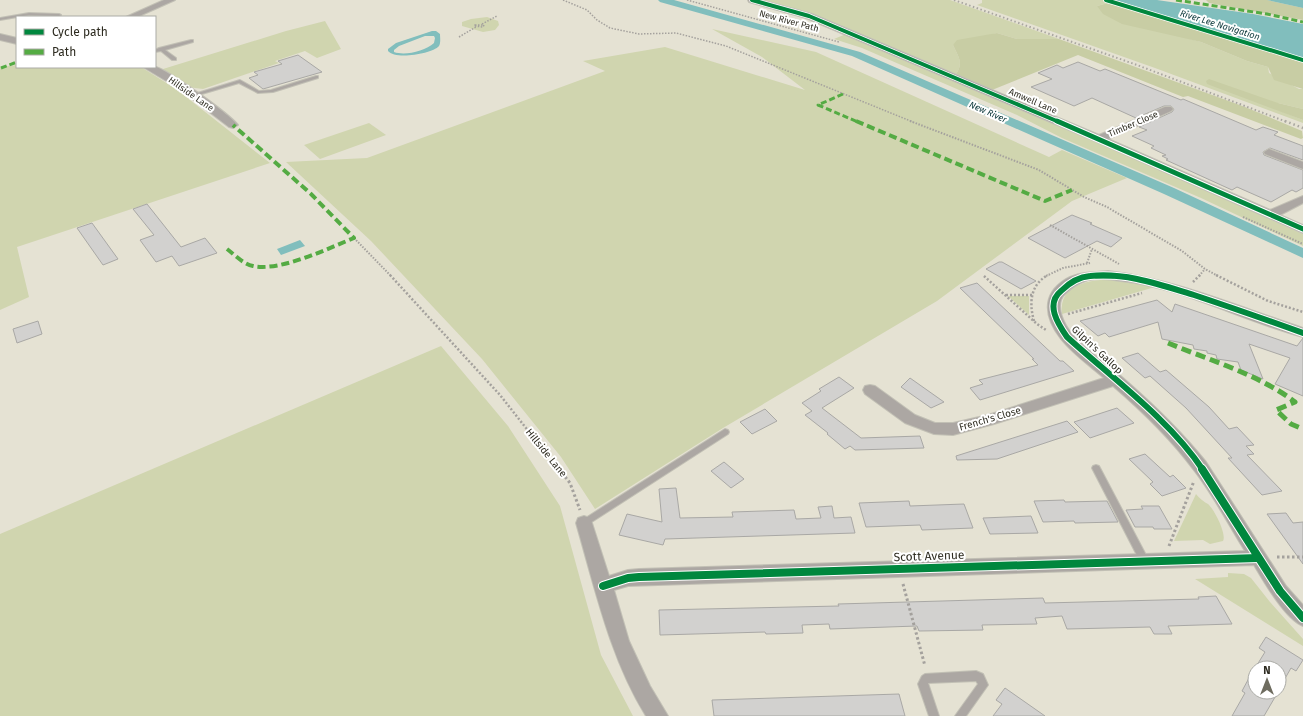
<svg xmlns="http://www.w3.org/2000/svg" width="1303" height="716" font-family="'Fira Sans',sans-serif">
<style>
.green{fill:#d0d5af}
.forest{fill:#c8cda4}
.water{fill:#81bebd;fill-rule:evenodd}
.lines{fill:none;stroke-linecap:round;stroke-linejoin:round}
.canal{fill:#81bebd;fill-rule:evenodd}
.building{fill:#d2d1cf;stroke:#a9a8a5}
.service-casing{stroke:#c2c0b5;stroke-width:2}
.minor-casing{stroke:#c2c0b5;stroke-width:2}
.path-far3{stroke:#a4a19d;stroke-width:1.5;stroke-dasharray:1.5 1.5;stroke-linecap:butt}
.path-far2{stroke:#a4a19d;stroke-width:2;stroke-dasharray:1.5 1.5;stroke-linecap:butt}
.path-far1{stroke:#a4a19d;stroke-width:2.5;stroke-dasharray:2 2;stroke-linecap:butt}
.path{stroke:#a4a19d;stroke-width:3;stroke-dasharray:2.5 2.5;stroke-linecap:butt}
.service{fill:#aca7a3;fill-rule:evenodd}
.minor{fill:#aca7a3;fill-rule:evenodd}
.rail-far1{stroke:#a9a6a0;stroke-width:2;stroke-dasharray:1.5 2.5;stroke-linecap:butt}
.rail{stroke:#a9a6a0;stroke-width:2.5;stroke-dasharray:1.5 3;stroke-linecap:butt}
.quiet-far2{stroke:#54ab43;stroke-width:3;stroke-dasharray:6 3;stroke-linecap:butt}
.quiet-far1{stroke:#54ab43;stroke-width:4;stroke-dasharray:8 4;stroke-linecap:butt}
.quiet{stroke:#54ab43;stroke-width:5;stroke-dasharray:10 5;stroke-linecap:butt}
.cycleway-far3-casing{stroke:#fff;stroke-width:5.5}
.cycleway-far2-casing{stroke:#fff;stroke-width:7}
.cycleway-far1-casing{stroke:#fff;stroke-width:8}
.cycleway-casing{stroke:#fff;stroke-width:10}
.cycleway-far3{stroke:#00873e;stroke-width:4}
.cycleway-far2{stroke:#00873e;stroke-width:5}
.cycleway-far1{stroke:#00873e;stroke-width:6}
.cycleway{stroke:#00873e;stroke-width:8}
.labels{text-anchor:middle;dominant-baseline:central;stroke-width:4;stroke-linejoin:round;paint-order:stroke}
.far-street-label{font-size:9px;fill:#2e2c21;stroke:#fff}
.far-water-label{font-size:9px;font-style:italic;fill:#073437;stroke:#fff}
.street-label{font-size:10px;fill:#2e2c21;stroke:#fff}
.near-street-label{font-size:12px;fill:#2e2c21;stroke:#fff}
</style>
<rect width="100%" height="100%" fill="#e5e2d3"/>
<g class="green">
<path d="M764 0H950L1059 39H1017L997 33 953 45C958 56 964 63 956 74L811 13Z"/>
<path d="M982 0H1114L1126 4 1108 3 1097 6 1168 33 1201 42 1247 61 1268 67 1269 73 1299 89H1303V109L1278 103 1273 108 1303 120V123L1155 68 977 5 982 3Z"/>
<path d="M487 17 498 21 499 25 495 30 483 32 462 26V22L471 19Z"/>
<path d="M325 21 341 49 317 58 305 51 275 61 279 63 203 89 187 87 163 69 286 31Z"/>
<path d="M712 29 816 52 1049 157 1062 150 1127 178 1072 201 937 301 723 428 595 509 561 457 482 359 371 241 286 162 367 158 605 71 583 61 665 47 805 90 762 57Z"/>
<path d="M846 34 1178 178 1303 234V246L1201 198 1062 138 1017 115 892 61 862 48 834 39Z"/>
<path d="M17 65V67H141L176 89 270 163 17 247 29 297 0 310V67Z"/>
<path d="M369 123 386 135 320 159 304 145Z"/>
<path d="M1114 279 1155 287 1062 314C1058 283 1091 280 1114 279Z"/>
<path d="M1008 296H1029V315Z"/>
<path d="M441 346 508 426 560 506 601 655 633 716H0V534Z"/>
<path d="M1196 494C1200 499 1203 501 1208 504 1214 509 1227 534 1223 541L1210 544 1203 540 1174 541Z"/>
<path d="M1228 573 1244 574 1251 578 1270 602 1303 639V646L1195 579 1228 577Z"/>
</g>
<g class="forest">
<path d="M1206 0H1267L1303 8V20L1209 3Z"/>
<path d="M1108 3 1126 4 1303 58V89L1274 80 1268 67 1247 61 1201 42 1122 24 1103 14 1097 6Z"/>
<path d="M997 33 1017 39H1059L1245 107 1302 131 1303 138 1301 139 1188 96 1183 97 1078 55 992 90 956 74C964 63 958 56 953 45L957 40Z"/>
<path d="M1209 79 1278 103 1303 109V120L1207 84 1206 81Z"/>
</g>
<g class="water">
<path d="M1114 0H1157L1253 14 1303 24V58Z"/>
<path d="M1267 0H1303V8Z"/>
<path d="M432 31H436L440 34C440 37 441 43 439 46 432 54 395 60 388 51V49L396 43ZM425 36H434L435 38 434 43C425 51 405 56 394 52V50L399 46Z"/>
<path d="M300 240 305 246 281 255 277 249Z"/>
</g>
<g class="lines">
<path class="canal" d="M658 0H674L860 52 1174 188 1303 248V258L1164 194 852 56 660 2Z"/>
</g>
<g class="building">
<path d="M298 55 322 72 263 89 249 78 258 75 254 72 282 64 278 61Z"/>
<path d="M1078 62 1100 71 1105 69 1181 100 1183 99 1256 130 1263 127 1278 132 1274 135 1303 146V160L1270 148 1263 152 1264 155 1303 170V188L1296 192 1292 190 1271 202 1237 187 1232 190 1166 160 1168 159 1162 156 1166 155 1151 148 1154 146 1132 136 1147 130 1139 127 1172 112 1174 109 1171 106H1164L1136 118 1092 98 1074 106 1031 87 1052 79 1038 73 1057 65 1063 68Z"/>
<path d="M147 204 181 247 205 238 217 253 179 266 172 256 156 262 140 240 154 235 133 209Z"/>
<path d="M1072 215 1092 223 1090 224 1122 238 1111 247 1097 241 1065 258 1028 238Z"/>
<path d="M92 223 118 259 103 265 77 228Z"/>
<path d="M999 262H1002L1036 281 1021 289 986 269Z"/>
<path d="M977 283 1060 361H1063L1074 371 980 400 970 388 983 384 979 380 1038 365 1032 359H1034L960 288Z"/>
<path d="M1157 300 1172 312 1175 304 1297 346 1303 338V396L1275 384 1290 358 1249 344 1263 379 1241 370 1238 362 1217 359 1216 355 1207 353V351L1194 349 1193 345 1162 339 1158 322 1109 337 1105 333 1098 336 1080 321Z"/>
<path d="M38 321 42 334 17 343 13 329Z"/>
<path d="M1138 353 1160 372 1166 370 1209 407 1229 429 1237 427 1254 445 1246 446 1254 454 1247 455 1282 491 1262 495 1228 458H1232L1186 408 1150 376 1145 378 1122 358Z"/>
<path d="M839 377 854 388 822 408 861 438 920 436 924 448 855 450 850 446 845 449 827 434 828 433 805 415 812 411 802 403 821 391 819 389Z"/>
<path d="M910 378 944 402 931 408 901 387Z"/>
<path d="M1117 408 1134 423 1090 438 1074 422Z"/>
<path d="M765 409 777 421 752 434 740 422Z"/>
<path d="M1067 421 1078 432 997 459 957 460 956 456Z"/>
<path d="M1145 454 1170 477 1173 475 1186 488 1162 496 1150 484 1153 482 1129 459Z"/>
<path d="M724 462 744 479 731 488 711 471Z"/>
<path d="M676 488 680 518 733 517 732 512 794 510 796 519 821 518 818 507 832 506 834 518 851 517 855 533 665 539 663 545 619 535 627 514 662 522 659 489Z"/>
<path d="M1064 500 1065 502 1107 501 1118 522 1075 523 1074 521 1043 522 1034 501Z"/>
<path d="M909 501 910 506 964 504 973 528 922 530 920 525 866 527 859 503Z"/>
<path d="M1141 506H1159L1172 529H1154L1153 527H1135L1126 510 1143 509Z"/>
<path d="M1286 513 1293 523 1303 522V564L1267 514Z"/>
<path d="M1031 516 1038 533 990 534 983 518Z"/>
<path d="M1216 596 1232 624 1168 626 1172 634H1154L1150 627 1067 629 1062 616 1035 618 1037 624 982 625 983 630 919 631 917 626 830 629 829 624 802 625 803 633 766 634 765 632 660 635 659 610 839 606 838 604 942 601 1043 598 1045 603 1199 599 1198 597Z"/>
<path d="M1266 637 1303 660 1296 671 1291 668 1279 689V668H1255V692H1278L1264 716H1232L1245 693 1242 691 1249 678 1265 652 1259 648Z"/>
<path d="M1005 688 1045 716H993L1002 704 996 700Z"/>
<path d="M899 694 905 716H714L712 700Z"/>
</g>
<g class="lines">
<g class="service-casing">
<g id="service">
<path d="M29 13 59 14 61 15 59 16 29 15 0 20V18Z"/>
<path d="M191 40H193V42L165 50 176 58V60H172L161 51 155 52V50L159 48Z"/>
<path d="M316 76H318V78L273 92 258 93 239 83 195 96 191 95 240 80 259 91 271 90Z"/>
<path d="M725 429 728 430 729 432 728 434 587 525 584 526 581 525 580 523 581 521Z"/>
<path d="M1096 465 1099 466 1147 557 1148 560 1147 563 1144 564 1141 563 1092 468 1093 466Z"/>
<path d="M976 671 983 674 988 685 966 716H955L978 684 976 681 928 683 939 716H929L918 684 922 676 925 674Z"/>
</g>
</g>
<g class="minor-casing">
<g id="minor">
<path d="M164 0H175L137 17H126Z"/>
<path d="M748 0H761L812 14 1099 135 1165 107H1171L1173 109 1171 111 1108 139 1270 210 1303 196V203L1280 215 1303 225V233L1095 141 806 18 749 2Z"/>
<path d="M0 34 17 38V44L0 40Z"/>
<path d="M143 67C147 67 152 66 156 67 171 72 228 113 238 125L233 128 229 127 178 88Z"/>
<path d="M1269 149 1303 162V169L1265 154 1264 152Z"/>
<path d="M1108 271C1175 279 1239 307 1303 328V337C1242 321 1184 288 1121 281 1111 279 1099 278 1088 280 1079 283 1072 287 1065 294 1055 303 1062 320 1069 330 1080 346 1107 364 1123 378 1153 404 1181 431 1206 462L1286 586 1303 605V626C1286 620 1264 582 1254 565L628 586 614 590 629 641 650 686 668 716H646C610 658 595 588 576 523L578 518 584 516 590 518 592 523 609 576 628 570 639 569 1245 551C1228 524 1213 494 1193 469 1170 438 1142 411 1113 386L994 424 953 435 934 434 905 423 865 394 863 390 865 386 870 385 875 386 915 415 935 423H953L988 415 1104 378C1090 366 1073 354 1061 339 1045 318 1040 295 1066 279 1078 272 1095 272 1108 271Z"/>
</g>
</g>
<g class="path-far3">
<path d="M563 0 587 10 597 20 610 28 639 34 676 33 726 46 913 122"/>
<path d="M687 0 839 42"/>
<path d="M482 24 497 16"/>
<path d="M475 25H484L483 27 474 26Z"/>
<path d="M459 37 476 27"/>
</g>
<g class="path-far2">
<path d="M910 121 1039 170 1084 197 1107 207 1182 251 1205 269 1218 276"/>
<path d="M1243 217 1303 244"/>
<path d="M1050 225 1119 264"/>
<path d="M354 238 391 276"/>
<path d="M1087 263 1092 249"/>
<path d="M1046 276 1063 268 1090 263"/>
<path d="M1199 276 1205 269"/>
</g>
<g class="path-far1">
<path d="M390 275 500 395 559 470"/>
<path d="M1216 275 1268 301 1303 312"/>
<path d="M984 276 1037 324 1046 330"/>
<path d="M1193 282 1200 275"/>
<path d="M1006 295H1032"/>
<path d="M1068 314 1142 293"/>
<path d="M1034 321C1029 303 1030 285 1048 275"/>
</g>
<g class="path">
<path d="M559 469 570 483 580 510"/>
<path d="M1169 546 1194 481"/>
<path d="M1277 557H1303"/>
<path d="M903 584 925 666"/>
</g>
<use href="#service" class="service"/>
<use href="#minor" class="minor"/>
<path class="rail-far1" d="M954 0 1137 65 1287 122"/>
<path class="rail" d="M1285 121 1303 128"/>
<g class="quiet-far2">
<path d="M1176 0 1267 14 1303 22"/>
<path d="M1 68 17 62"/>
<path d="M843 94 818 105 858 122"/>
</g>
<g class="quiet-far1">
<path d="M856 121 1045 201 1072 190"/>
<path d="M227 249C235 255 243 264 253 266 280 272 329 248 354 238L311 194 233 125"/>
</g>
<path class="quiet" d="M1168 343C1209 360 1260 375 1295 402L1276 410 1291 424 1303 429"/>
<g class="cycleway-far3-casing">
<g id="cycleway-far3">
<path d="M752 0 809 16 1059 122"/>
<path d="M1106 0 1303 60"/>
</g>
</g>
<g class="cycleway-far2-casing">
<g id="cycleway-far2">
<path d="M1057 121 1303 229"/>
<path d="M1096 276H1113"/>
</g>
</g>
<g class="cycleway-far1-casing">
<path id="cycleway-far1" d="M1203 470C1170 420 1111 377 1067 337 1058 324 1045 304 1061 291 1069 283 1078 277 1090 276 1125 272 1161 285 1194 295 1230 307 1267 320 1303 333"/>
</g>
<g class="cycleway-casing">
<g id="cycleway">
<path d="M1202 469 1280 591 1303 618"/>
<path d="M603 586 628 578 639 577 1258 558"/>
</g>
</g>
<use href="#cycleway-far3" class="cycleway-far3"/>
<use href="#cycleway-far2" class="cycleway-far2"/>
<use href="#cycleway-far1" class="cycleway-far1"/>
<use href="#cycleway" class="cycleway"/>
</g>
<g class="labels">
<g class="far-street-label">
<text transform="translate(789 21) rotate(15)">New River Path</text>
<text transform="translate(191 94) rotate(35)">Hillside Lane</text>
<text transform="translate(1033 101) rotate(23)">Amwell Lane</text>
<text transform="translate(1133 124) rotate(-23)">Timber Close</text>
</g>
<g class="far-water-label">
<text transform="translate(1220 25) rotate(17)">River Lee Navigation</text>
<text transform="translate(988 112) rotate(24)">New River</text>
</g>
<g class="street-label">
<text transform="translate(1097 350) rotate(43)">Gilpin's Gallop</text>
<text transform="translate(990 419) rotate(-16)">French's Close</text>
<text transform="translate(546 453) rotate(51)">Hillside Lane</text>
</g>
<g class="near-street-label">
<text transform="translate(929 556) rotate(-2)">Scott Avenue</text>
</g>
</g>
<rect x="16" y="16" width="140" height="52" fill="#ffffff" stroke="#ababa6"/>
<rect x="24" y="29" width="20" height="6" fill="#00873e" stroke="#ababa6"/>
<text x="52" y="36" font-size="12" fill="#2e2c21">Cycle path</text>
<rect x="24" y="49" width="20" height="6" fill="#54ab43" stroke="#ababa6"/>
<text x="52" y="56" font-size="12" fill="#2e2c21">Path</text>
<g transform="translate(1267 680)"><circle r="19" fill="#ffffff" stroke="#ababa6"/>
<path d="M0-3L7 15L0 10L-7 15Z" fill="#6e6c5f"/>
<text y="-6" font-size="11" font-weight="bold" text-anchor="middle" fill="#2e2c21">N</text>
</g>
</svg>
